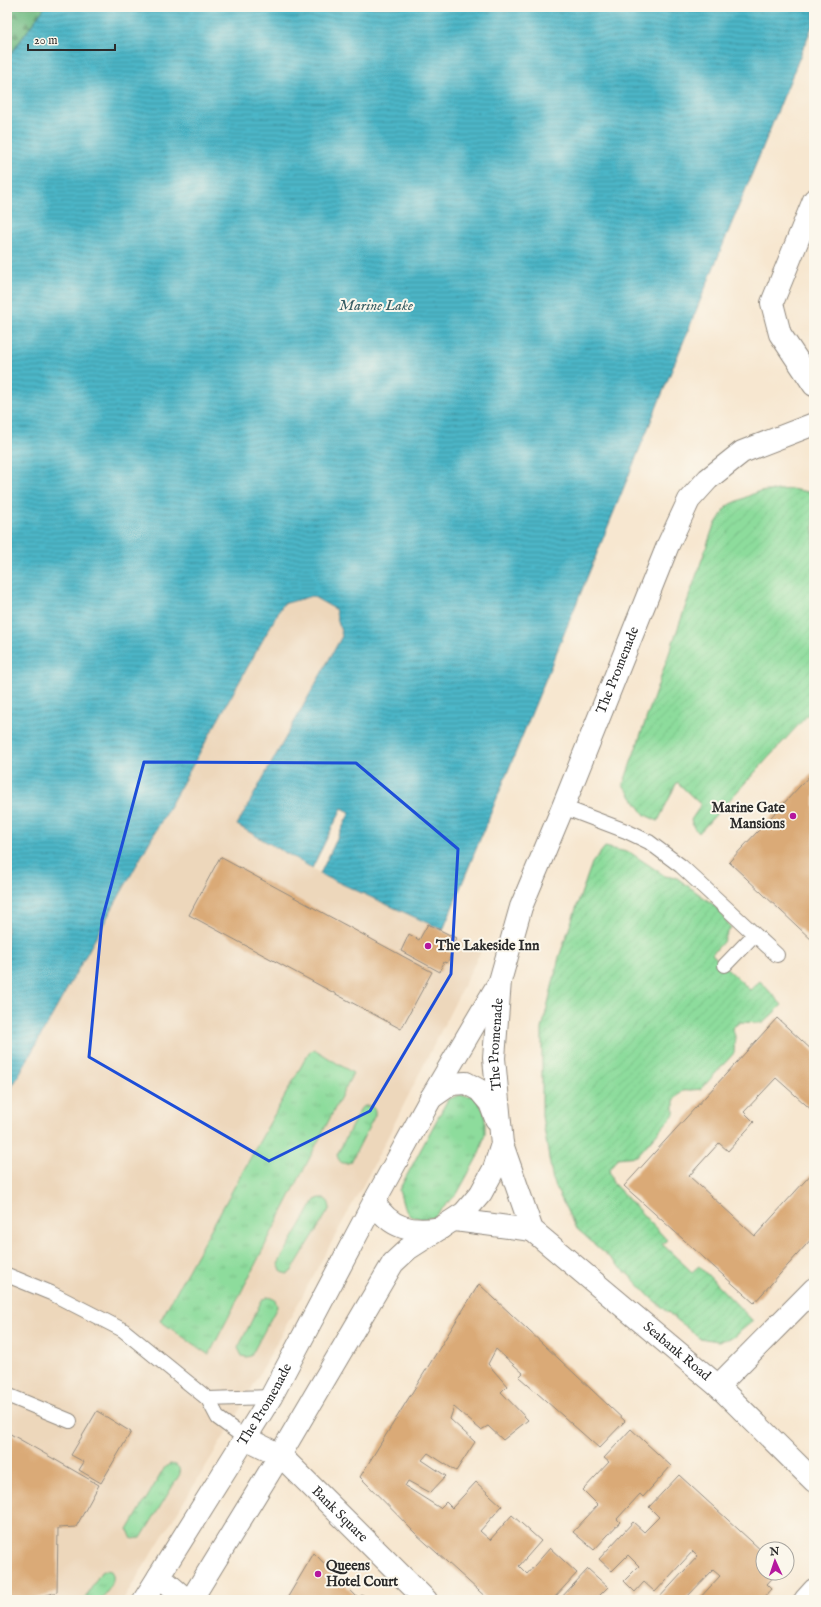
<svg xmlns="http://www.w3.org/2000/svg" width="821" height="1607" font-family="'IM FELL English',serif">
<style>
.built{fill:#edd7bb}
.grass{fill:url(#grass-tufts);stroke:#5c8464}
.forest{fill:url(#forest-firs);stroke:#4e7458}
.garden{fill:url(#garden-furrows);stroke:#5c8464}
.water{fill:url(#water-rules);stroke:#3b7079}
.building{fill:#daaa77}
.lines{fill:none;stroke-linecap:round;stroke-linejoin:round}
.lane-casing{stroke:#91897e;stroke-width:16}
.street-casing{stroke:#91897e;stroke-width:24}
.secondary-casing{stroke:#91897e;stroke-width:24}
.lane{stroke:#fff;stroke-width:14}
.street{stroke:#fff;stroke-width:22}
.secondary{stroke:#fff;stroke-width:22}
.marked{fill:none;stroke:#1d4ed8;stroke-width:3;stroke-linejoin:round}
.poi-dot{fill:#b5179e;stroke:#fbf7ec;stroke-width:1.5}
.labels{text-anchor:middle;dominant-baseline:central;stroke-width:4;stroke-linejoin:round;paint-order:stroke}
.street-label{font-size:14px;fill:#2b2b2b;stroke:#fbf7ec}
.poi-label{font-size:14px;font-weight:bold;fill:#2b2b2b;stroke:#fbf7ec;text-anchor:start}
.water-label{font-size:15px;font-style:italic;fill:#365c62;stroke:#fbf7ec}
</style>
<defs>
<pattern id="grass-tufts" width="24" height="20" patternUnits="userSpaceOnUse"><rect width="24" height="20" fill="#8ddc9c"/><path d="M3 7l-1-3M5 7V3M7 7l1-3M15 17l-1-3M17 17v-4M19 17l1-3" fill="none" stroke="#7abd87"/></pattern>
<pattern id="forest-firs" width="22" height="20" patternUnits="userSpaceOnUse"><rect width="22" height="20" fill="#72bc84"/><path d="M5 1l3.5 6h-7zM16 11l3.5 6h-7z" fill="#5e996c"/></pattern>
<pattern id="garden-furrows" width="10" height="10" patternUnits="userSpaceOnUse"><rect width="10" height="10" fill="#8ddc9c"/><path d="M-1 1l2-2M0 10L10 0M9 11l2-2" fill="none" stroke="#7abd87"/></pattern>
<pattern id="water-rules" width="6" height="5" patternUnits="userSpaceOnUse"><rect width="6" height="5" fill="#4bb6c7"/><path d="M0 2.5h6" fill="none" stroke="#3f94a2"/></pattern>
</defs>
<rect width="100%" height="100%" fill="#fbf7ec"/>
<filter id="ink" filterUnits="userSpaceOnUse"><feTurbulence type="fractalNoise" baseFrequency=".025" numOctaves="2"/><feDisplacementMap in="SourceGraphic" scale="8" xChannelSelector="R" yChannelSelector="G"/><feConvolveMatrix kernelMatrix="1 2 1 2 8 2 1 2 1" color-interpolation-filters="sRGB"/></filter>
<filter id="wash" filterUnits="userSpaceOnUse"><feTurbulence type="fractalNoise" baseFrequency=".012" numOctaves="4" result="noise"/><feDisplacementMap in="SourceGraphic" scale="16" xChannelSelector="R" yChannelSelector="G"/><feGaussianBlur stdDeviation="0.9" result="paint"/><feColorMatrix in="noise" values="0 0 0 0 0 0 0 0 0 0 0 0 0 0 0 0 0 1.4 0 .05"/><feComposite in="paint" operator="in"/></filter>
<g filter="url(#wash)">
<rect width="100%" height="100%" fill="#f7e7d0"/>
<path class="built" d="M312 596 335 609 342 636 237 825 312 868 320 874 482 949 370 1172 235 1419 123 1600H7V1096L282 604Z"/>
<g class="grass">
<path d="M314 1049 353 1073 209 1355 160 1321 309 1052Z"/>
<path d="M460 1095 474 1096 485 1113V1134L479 1154 457 1194 434 1217 423 1219 410 1216 404 1208 399 1190 448 1099Z"/>
<path d="M365 1106H371L375 1110V1115L351 1162C343 1165 339 1163 337 1155L361 1108Z"/>
<path d="M320 1198C327 1199 329 1201 330 1208L291 1272 287 1274 282 1272 278 1264 315 1200Z"/>
<path d="M267 1297C274 1298 276 1300 277 1307L251 1356 247 1357 242 1356 238 1348 262 1300Z"/>
<path d="M170 1464 176 1465 179 1468 180 1474 141 1538 132 1539 128 1530 165 1467Z"/>
<path d="M106 1570 111 1571C118 1581 107 1591 101 1600H84L101 1572Z"/>
</g>
<path class="forest" d="M7 7H45L7 59Z"/>
<g class="garden">
<path d="M791 489 814 493V708L699 833 694 828 691 820 701 805 677 782 658 821 645 815 623 785 713 528 727 506 757 492Z"/>
<path d="M605 847 631 853 665 876 677 878 714 905 731 927 723 942 712 954 750 990 760 981 782 1005 763 1023 740 1022 732 1028 735 1036 734 1053 701 1089 683 1091 674 1100V1114L637 1156 617 1158 609 1170 613 1183 667 1240 662 1244 692 1272 699 1266 753 1321 732 1338 718 1341 699 1338 650 1297 630 1276 575 1227 553 1182 542 1116V1029L559 957 592 863Z"/>
</g>
<path class="water" d="M45 7H814V22L443 930 320 874 350 812 342 808 312 868 237 825 342 636 335 609 312 596 283 604 7 1096V59Z"/>
<g id="blocks">
<g class="building">
<path d="M814 771V942L729 862Z"/>
<path d="M220 857 432 972 401 1029 189 915Z"/>
<path d="M428 924 456 938 449 952 452 953 447 963 444 962 440 972 401 951 409 934 419 940Z"/>
<path d="M777 1018 814 1052V1112L776 1078 744 1112 754 1122 728 1151 719 1143 689 1176 755 1236 814 1171V1236L754 1303 624 1186Z"/>
<path d="M479 1284 625 1421 599 1448 519 1377 523 1373 496 1349 488 1364 507 1386 501 1392 528 1420 503 1440 488 1426 481 1430 454 1407 450 1419 475 1442 456 1471 428 1453 422 1460 446 1476 430 1493 408 1481 405 1486 440 1508 446 1502 452 1508 476 1482 502 1506 480 1531 490 1540 512 1515 541 1541 519 1566 527 1574 550 1548 577 1573 554 1598 556 1600H489L416 1534 360 1477Z"/>
<path d="M97 1411 131 1432 101 1483 79 1470 84 1462 71 1455Z"/>
<path d="M631 1429 671 1466 643 1497 640 1494 617 1519 620 1522 594 1550 573 1532 598 1505 583 1490 609 1462 604 1458Z"/>
<path d="M7 1432 99 1485 76 1527 58 1528 57 1592 30 1600H7Z"/>
<path d="M679 1475 763 1552V1573H777L767 1584 772 1589 762 1600H698L720 1576 713 1570 684 1600H657L698 1556 693 1551 655 1592 644 1582 635 1592 624 1581 639 1566 628 1555 612 1571 599 1559 633 1522 644 1532 659 1517 649 1507Z"/>
<path d="M314 1553 358 1598 362 1595 368 1600H286Z"/>
<path d="M588 1569 608 1587 595 1600H559Z"/>
</g>
</g>
</g>
<g filter="url(#ink)">
<use href="#blocks" fill-opacity="0" stroke="#91897e" stroke-width="1"/>
<g class="lines">
<g class="lane-casing">
<g id="lane">
<path d="M563 807 626 831 649 842 681 866 777 955"/>
<path d="M725 965 754 935"/>
<path d="M7 1275 51 1293 123 1330 208 1399 218 1418 245 1438"/>
<path d="M7 1395 70 1421"/>
<path d="M208 1399 271 1397"/>
</g>
</g>
<g class="street-casing">
<g id="street">
<path d="M718 1386 814 1289"/>
<path id="s1" d="M245 1438 280 1455 426 1600"/>
<path d="M805 1600 814 1590"/>
</g>
</g>
<g class="secondary-casing">
<g id="secondary">
<path d="M814 200 772 303 780 334 814 385"/>
<path d="M431 1098 451 1084 466 1083 479 1090 490 1103 496 1119"/>
<path id="s2" d="M502 1144 532 1230 718 1386 814 1481"/>
<path d="M374 1202C390 1229 412 1233 441 1228"/>
<path d="M455 1220 532 1230"/>
<path d="M159 1576 187 1600"/>
<path id="s3" d="M144 1600 271 1397 374 1202 431 1098 497 986"/>
<path id="s4" d="M191 1600 280 1455 393 1263 408 1249 464 1213 481 1193 494 1169 502 1144 494 1058 500 981 521 907 563 807 668 545 689 500 708 479 742 452 814 424"/>
</g>
</g>
<use href="#lane" class="lane"/>
<use href="#street" class="street"/>
<use href="#secondary" class="secondary"/>
</g>
</g>
<path class="marked" d="M144 762 356 763 458 849 451 974 370 1111 269 1161 89 1057 102 920Z"/>
<g class="poi-dot">
<circle cx="793" cy="816" r="4"/>
<circle cx="428" cy="946" r="4"/>
<circle cx="318" cy="1574" r="4"/>
</g>
<g class="labels">
<g class="street-label">
<text stroke="none"><textPath href="#s4" startOffset="1056">The Promenade</textPath></text>
<text stroke="none"><textPath href="#s4" startOffset="660">The Promenade</textPath></text>
<text stroke="none"><textPath href="#s2" startOffset="280">Seabank Road</textPath></text>
<text stroke="none"><textPath href="#s3" startOffset="230">The Promenade</textPath></text>
<text stroke="none"><textPath href="#s1" startOffset="123">Bank Square</textPath></text>
</g>
<g class="poi-label">
<text x="785" y="808" text-anchor="end">Marine Gate<tspan x="785" dy="16">Mansions</tspan></text>
<text x="436" y="946">The Lakeside Inn</text>
<text x="326" y="1566">Queens<tspan x="326" dy="16">Hotel Court</tspan></text>
</g>
<g class="water-label">
<text x="376" y="305">Marine Lake</text>
</g>
</g>
<rect width="821" height="1607" fill="none" stroke="#fbf7ec" stroke-width="24"/>
<g transform="translate(775 1561) rotate(357)"><circle r="19" fill="#fbf7ec" stroke="#a8a59f"/>
<path d="M0-3L7 15L0 10L-7 15Z" fill="#b5179e"/>
<text y="-6" font-size="11" font-weight="bold" text-anchor="middle" fill="#2b2b2b">N</text>
</g>
<path d="M28 44v6h87v-6" fill="none" stroke="#2b2b2b" stroke-width="2"/>
<text x="34" y="44" font-size="12" fill="#2b2b2b" stroke="#fbf7ec" stroke-width="3" paint-order="stroke">20 m</text>
</svg>
